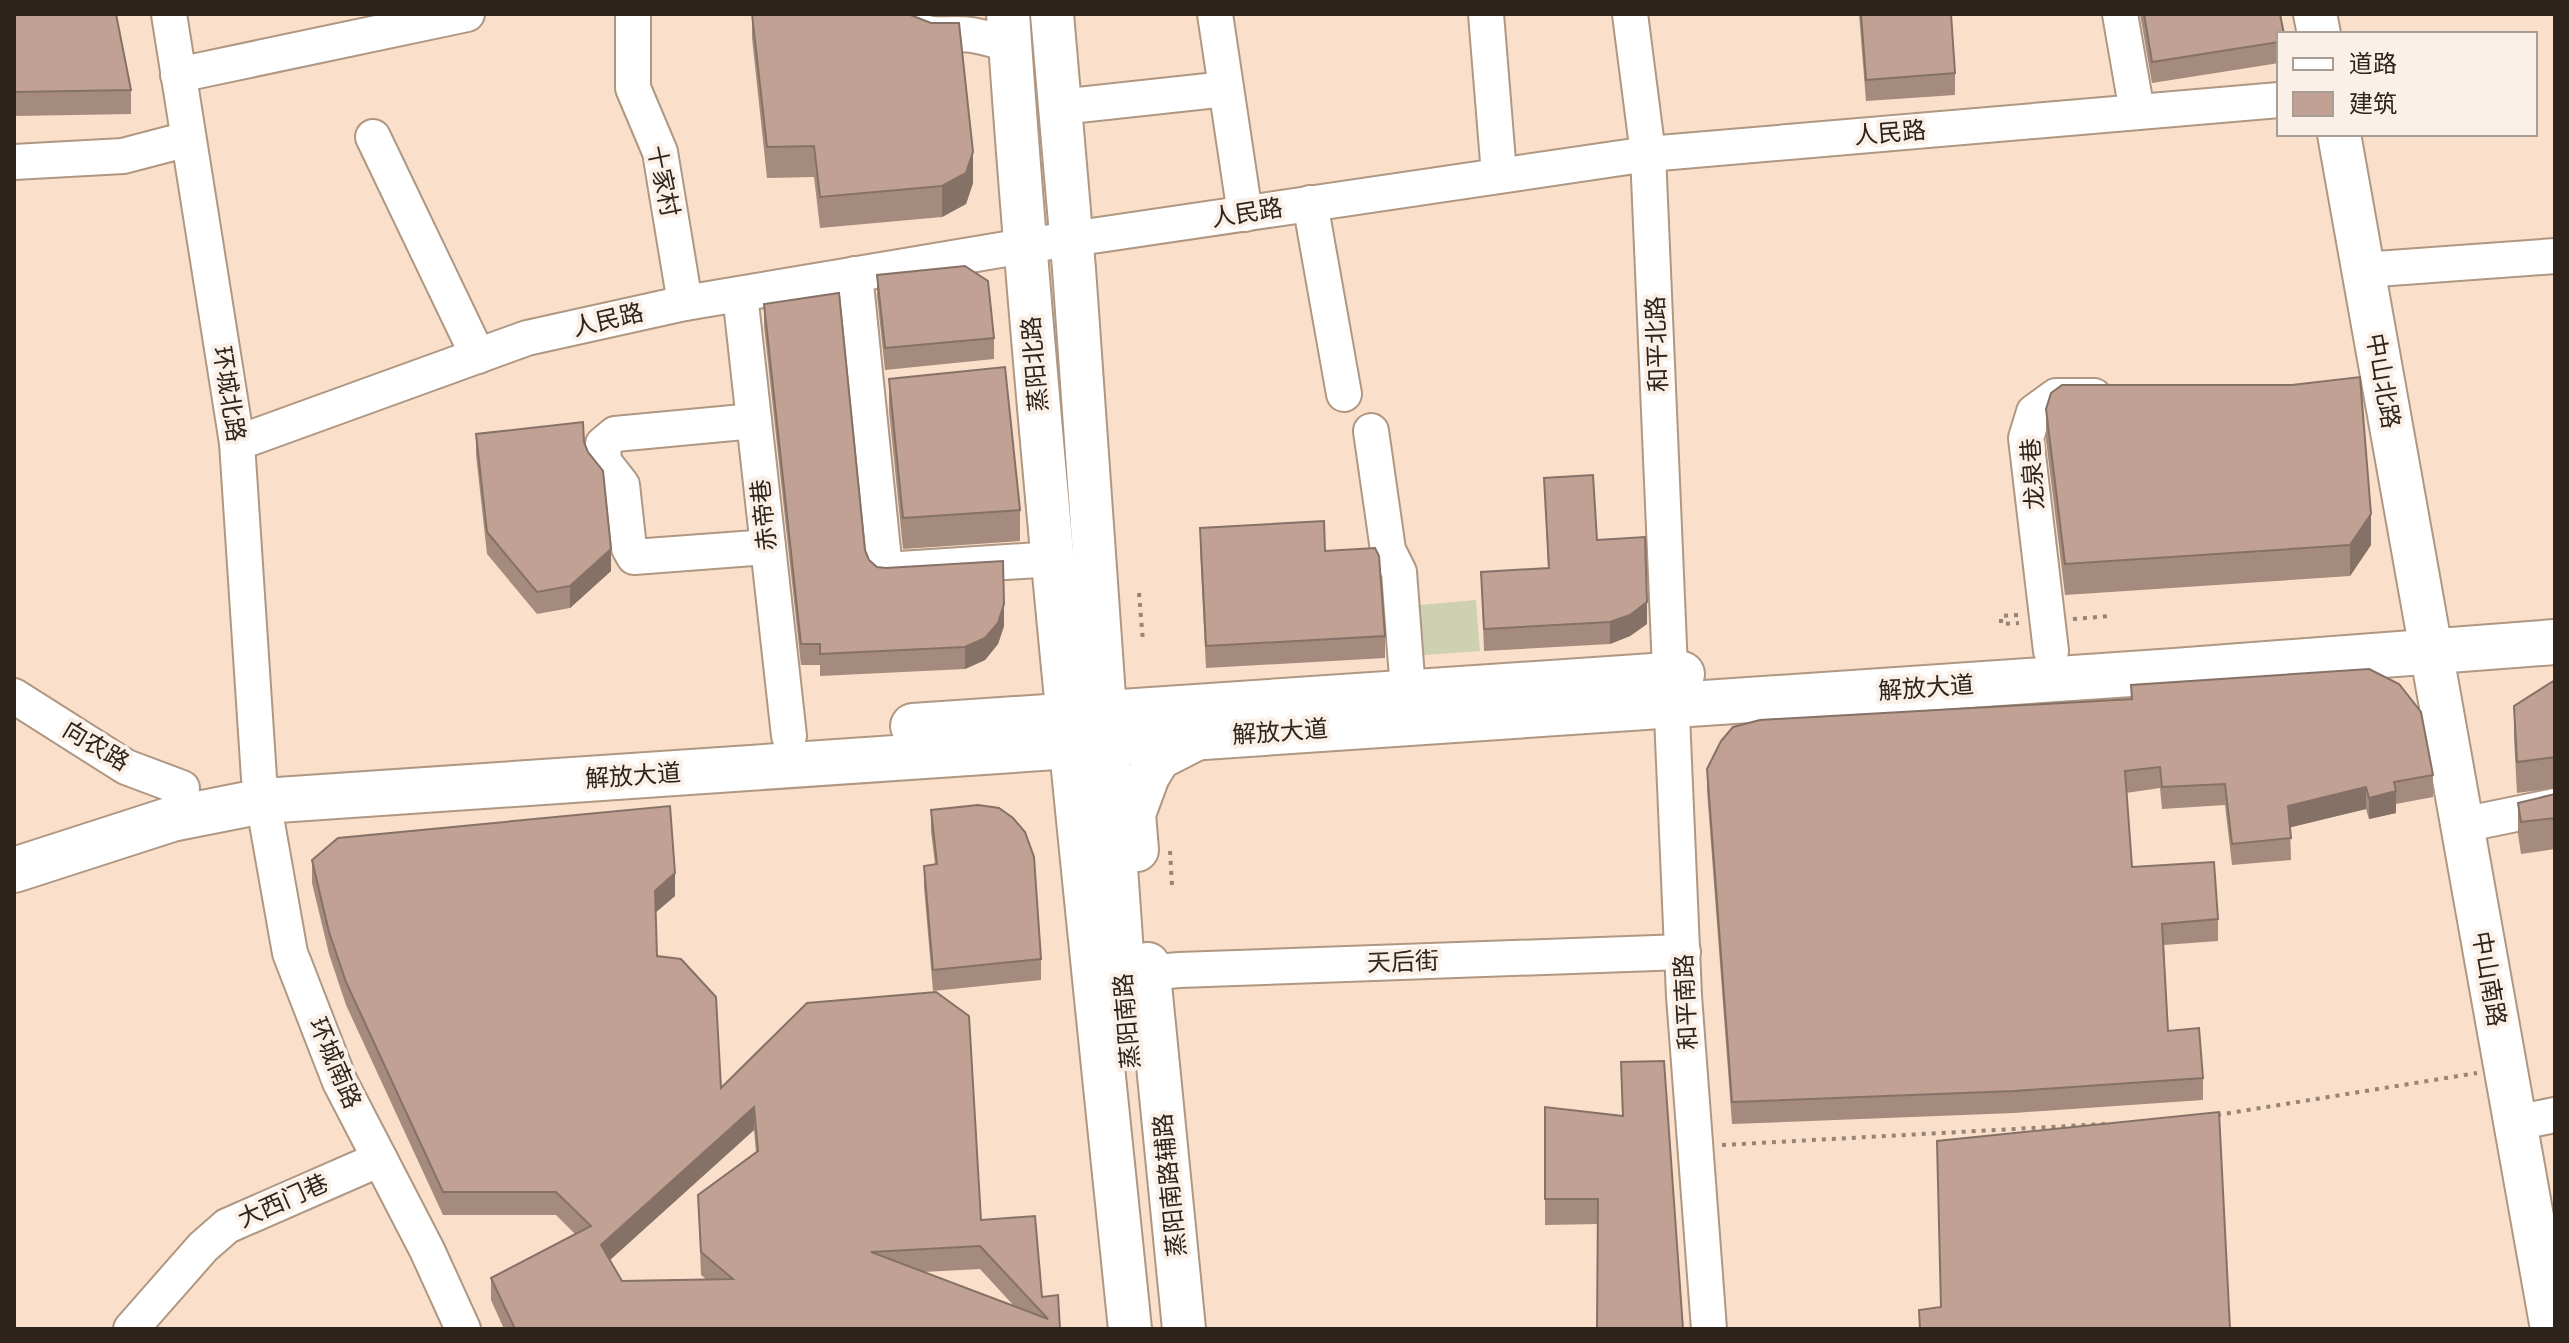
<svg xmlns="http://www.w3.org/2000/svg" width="2569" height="1343" font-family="'Roboto Condensed','Noto Sans SC',sans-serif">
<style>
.green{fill:#ced1b1}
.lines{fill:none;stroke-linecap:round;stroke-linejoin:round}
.minor-casing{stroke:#af9782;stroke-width:38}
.major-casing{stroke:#af9782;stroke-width:46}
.highway-casing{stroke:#af9782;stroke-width:48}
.path{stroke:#978475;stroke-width:4;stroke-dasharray:4 6;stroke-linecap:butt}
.minor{stroke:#fff;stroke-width:34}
.major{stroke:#fff;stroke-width:42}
.highway{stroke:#fff;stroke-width:44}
.wall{fill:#a58a7e;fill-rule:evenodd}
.shaded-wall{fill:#867167}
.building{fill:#c0a193;stroke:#867167;stroke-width:2;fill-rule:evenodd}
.labels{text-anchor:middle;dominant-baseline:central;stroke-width:8;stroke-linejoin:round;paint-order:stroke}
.street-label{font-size:24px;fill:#2e241c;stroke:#fbf0e8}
</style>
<rect width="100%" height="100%" fill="#fae0ca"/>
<path class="green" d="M1476 600 1480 651 1412 656 1408 606Z"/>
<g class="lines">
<g class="minor-casing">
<g id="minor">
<path d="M169 14 237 443 259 778 290 953 340 1082 427 1250 463 1329"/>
<path d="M633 14V88L660 152 685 303"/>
<path d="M901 14C929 45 937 30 972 35 984 37 997 41 1010 44"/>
<path d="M1215 14 1245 214"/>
<path d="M1486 14 1499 174"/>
<path d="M1630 14 1648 154 1684 996 1709 1329"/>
<path d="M2120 14 2137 112"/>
<path d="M178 75 467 14"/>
<path d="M1060 107 1226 89"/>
<path d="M373 137 478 356"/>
<path d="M14 162 123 156 188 139"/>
<path d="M1310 203 1344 394"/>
<path d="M2363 270 2555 256"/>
<path d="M855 274 885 570 1053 559"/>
<path d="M740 294 789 736"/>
<path d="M754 421 615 434 603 444 604 462 622 485 629 548 634 557 768 547"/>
<path d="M1371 431 1388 550 1399 572 1408 691"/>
<path d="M237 443 527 338 685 303 1024 246 1648 154 2279 100"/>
<path d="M2051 651 2026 438 2034 412 2056 396H2094"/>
<path d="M14 696 126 767 182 788"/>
<path d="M2462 825 2555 806"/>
<path d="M1123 975 1179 970 1683 952"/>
<path d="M2515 1123 2555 1115"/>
<path d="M131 1329 203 1247 227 1226 380 1159"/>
</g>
</g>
<g class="major-casing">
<g id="major">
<path d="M1008 14C1038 453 1085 891 1130 1329"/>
<path d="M1052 14 1074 269 1126 1010"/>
<path d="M2315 14 2319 34"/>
<path d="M2339 134 2552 1329"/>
<path d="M1137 850 1134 814 1148 776 1159 758 1200 737"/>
<path d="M1148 964 1184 1329"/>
</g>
</g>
<g class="highway-casing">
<g id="highway">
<path d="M913 726 1682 674"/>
<path d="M14 870 172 819 263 801 2175 671 2555 642"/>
</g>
</g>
<g class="path">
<path d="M1139 593 1143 642"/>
<path d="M2018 615 2001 616V624L2019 623"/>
<path d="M2073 619 2110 616"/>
<path d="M1170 851 1172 885"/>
<path d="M2217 1115 2477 1073"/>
<path d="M1722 1145 2105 1124"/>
</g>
<use href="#minor" class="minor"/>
<use href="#major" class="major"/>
<use href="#highway" class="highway"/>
</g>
<g class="wall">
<path d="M14 14 131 90V114L14 116Z"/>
<path d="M752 14H908L973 183 966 204 942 217 820 228 814 177 767 178 752 38Z"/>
<path d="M1859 14H1951L1955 73V95L1866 101Z"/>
<path d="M2140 14H2280L2279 63 2152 83Z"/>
<path d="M877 275 994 338V359L885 370 877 296Z"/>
<path d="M764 304 869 560 877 567 1004 626 998 644 985 660 965 669 820 676V665H801L764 326Z"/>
<path d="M889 379 1020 510V541L903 549 889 410Z"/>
<path d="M2046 409 2371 545 2350 576 2065 595 2046 440Z"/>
<path d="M476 434 584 442 611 571 570 608 537 614 487 554 476 455Z"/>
<path d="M1544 478 1597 540 1647 624 1630 636 1610 644 1484 651 1481 572 1548 568Z"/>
<path d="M1200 528 1325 551 1385 636V658L1206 668 1200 549Z"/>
<path d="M2555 680V788L2517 793 2514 738V706Z"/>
<path d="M1721 741 2433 775V797L2396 804V813L2369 819 2366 809 2290 827 2291 860 2232 865 2225 805 2162 809 2160 788 2126 793 2132 867 2218 919V941L2164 945 2168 1031 2203 1078V1100L2014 1113 1732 1124 1707 790V769Z"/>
<path d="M2518 803 2555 818V849L2521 854 2518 834Z"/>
<path d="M931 810 1041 959V980L933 991 924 887V866L935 864 931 831Z"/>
<path d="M312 860 675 896 656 912 657 956 721 1088 981 1220 1042 1297 1060 1329H504L491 1300V1278L575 1234 556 1215H443L346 1005 329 954 312 883ZM754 1130 756 1152 698 1195 701 1275 706 1279 622 1281 610 1260ZM980 1269 1015 1307 923 1272Z"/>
<path d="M1664 1061 1598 1224 1545 1225V1107L1622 1116 1621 1062Z"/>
</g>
<g class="shaded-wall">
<path d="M973 152V183L966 204 942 217V186Z"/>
<path d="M2371 514V545L2350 576V545Z"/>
<path d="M611 549V571L570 608V586Z"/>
<path d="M1647 602V624L1630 636 1610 644V622Z"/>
<path d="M1004 604V626L998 644 985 660 965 669V647Z"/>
<path d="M2366 787V809L2288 828V806Z"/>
<path d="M2396 791V813L2369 819V798Z"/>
<path d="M675 873V896L655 913V891Z"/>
<path d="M754 1107V1130L601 1268V1245Z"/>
</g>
<g class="building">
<path d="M14 14H116L131 90 14 92Z"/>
<path d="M752 14H908L931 23H959L973 152 966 173 942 186 820 197 814 146 767 147Z"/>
<path d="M1861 14H1951L1955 73 1866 80Z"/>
<path d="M2144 14H2280L2284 34H2279V42L2152 62Z"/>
<path d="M965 266 988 281 994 338 885 348 877 275Z"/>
<path d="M839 293 865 550 869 560 877 567 886 568 1003 561 1004 604 998 623 985 638 965 647 820 654V644H801L764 304Z"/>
<path d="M1005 367 1020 510 903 518 889 379Z"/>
<path d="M2360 377 2371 514 2350 545 2065 564 2046 409 2051 393 2062 385H2292Z"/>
<path d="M583 422 584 442 588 452 603 471 611 549 570 586 537 592 487 532 476 434Z"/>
<path d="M1593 475 1597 540 1645 537 1647 602 1630 615 1610 622 1484 629 1481 572 1549 568 1544 478Z"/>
<path d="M1324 521 1325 551 1375 548 1379 556 1385 636 1206 646 1200 528Z"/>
<path d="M2369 669 2399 684 2421 712 2433 775 2394 782 2396 791 2369 798 2366 787 2288 806 2291 838 2232 844 2225 784 2162 787 2160 767 2125 771 2132 867 2214 862 2218 919 2162 924 2168 1031 2199 1028 2203 1078 2014 1091 1732 1102 1707 769 1721 741 1733 727 1760 720 2132 699 2131 685Z"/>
<path d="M2555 680V757L2517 762 2514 706Z"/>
<path d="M2555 794V818L2521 822 2518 803Z"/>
<path d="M978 805 999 808 1013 818 1025 832 1034 857 1041 959 933 970 924 866 937 864 931 810Z"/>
<path d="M670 806 675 873 655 891 657 956 681 959 716 997 721 1088 807 1003 936 992 969 1016 981 1220 1035 1216 1042 1297 1058 1295 1060 1329H515L491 1278 591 1226 556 1192H443L346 982 329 932 312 860 338 838ZM754 1107 758 1151 698 1195 701 1252 733 1279 622 1281 601 1245ZM980 1246 1048 1319 871 1252Z"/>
<path d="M1664 1061 1683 1329H1597L1598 1199H1545V1107L1623 1116 1621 1062Z"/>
<path d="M2219 1112 2230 1329H1920L1919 1310 1941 1307 1937 1141Z"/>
</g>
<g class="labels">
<g class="street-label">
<text transform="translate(1890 133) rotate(-5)">人民路</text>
<text transform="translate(663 181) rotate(78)">十家村</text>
<text transform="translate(1247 213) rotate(-9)">人民路</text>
<text transform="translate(608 320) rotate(-13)">人民路</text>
<text transform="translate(1657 344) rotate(-92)">和平北路</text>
<text transform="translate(1035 364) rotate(-95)">蒸阳北路</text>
<text transform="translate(2383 381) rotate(80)">中山北路</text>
<text transform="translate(229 394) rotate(81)">环城北路</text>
<text transform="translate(2033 474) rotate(-94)">龙泉巷</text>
<text transform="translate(764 515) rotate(-96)">赤帝巷</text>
<text transform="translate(1926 688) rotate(-4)">解放大道</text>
<text transform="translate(1280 732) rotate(-4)">解放大道</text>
<text transform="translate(96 746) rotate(31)">向农路</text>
<text transform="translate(633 776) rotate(-4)">解放大道</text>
<text transform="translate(1403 962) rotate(-2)">天后街</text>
<text transform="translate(2489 979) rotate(80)">中山南路</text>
<text transform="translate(1686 1002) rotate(-93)">和平南路</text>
<text transform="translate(1127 1021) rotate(-95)">蒸阳南路</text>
<text transform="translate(335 1063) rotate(67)">环城南路</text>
<text transform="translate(1170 1185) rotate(-96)">蒸阳南路辅路</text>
<text transform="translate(283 1201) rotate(-24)">大西门巷</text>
</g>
</g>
<rect width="2569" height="1343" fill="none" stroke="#2e241c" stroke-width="32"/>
<rect x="2277" y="32" width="260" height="104" fill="#fbf0e8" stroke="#a99e96" stroke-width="2"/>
<rect x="2293" y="58" width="40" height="12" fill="#ffffff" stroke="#a99e96" stroke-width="2"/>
<text x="2349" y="72" font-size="24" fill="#2e241c">道路</text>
<rect x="2293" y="92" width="40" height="24" fill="#c0a193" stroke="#a99e96" stroke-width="2"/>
<text x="2349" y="112" font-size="24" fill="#2e241c">建筑</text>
</svg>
